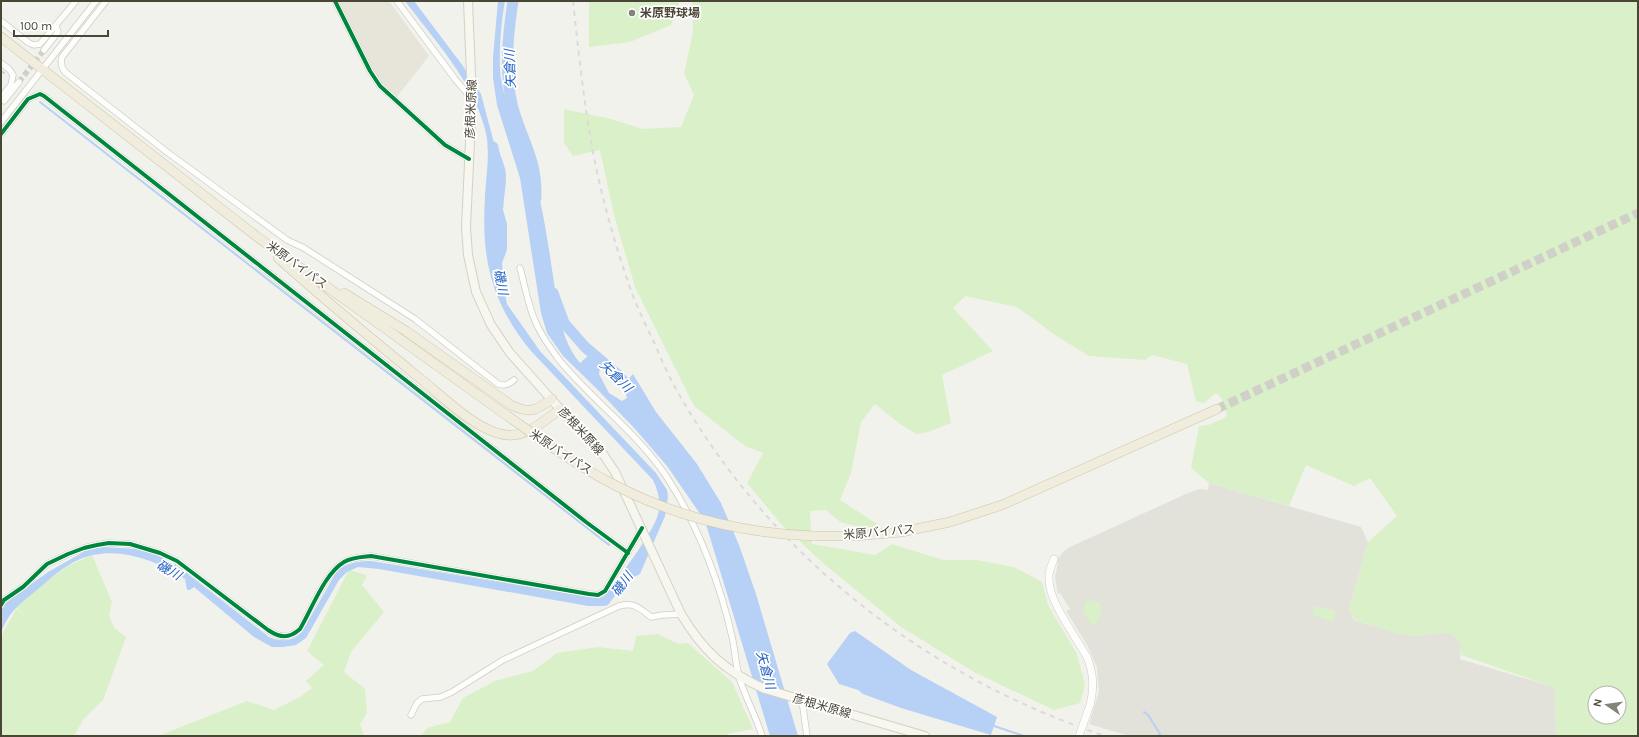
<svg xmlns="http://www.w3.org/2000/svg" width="1639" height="737" font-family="Karla,'Noto Sans JP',sans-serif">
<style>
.residential{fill:#e7e5d9}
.industrial{fill:#e2e1da}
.green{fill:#d9f0c9;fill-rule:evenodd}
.water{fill:#b7d0f5}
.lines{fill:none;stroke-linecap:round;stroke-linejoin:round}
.stream{stroke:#b7d0f5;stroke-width:2}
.river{stroke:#b7d0f5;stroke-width:11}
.minor-tunnel{stroke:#d0d0c8;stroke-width:5.5;stroke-dasharray:5.5 3;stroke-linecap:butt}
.trunk-tunnel{stroke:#d0d0c8;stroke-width:9;stroke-dasharray:9 4.5;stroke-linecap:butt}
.minor-casing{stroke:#cecdc6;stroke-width:7}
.tertiary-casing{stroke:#cecdc6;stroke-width:8}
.secondary-casing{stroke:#d2d2c2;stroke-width:10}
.trunk-casing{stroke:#cdc6a4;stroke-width:10}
.minor{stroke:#fdfdfc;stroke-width:5.5}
.tertiary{stroke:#fdfdfc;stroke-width:7}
.secondary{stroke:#f7f6ef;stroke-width:8}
.trunk{stroke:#f0edde;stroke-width:9}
.rail{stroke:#dadad9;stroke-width:2;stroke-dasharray:5 5;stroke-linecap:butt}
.tertiary-bridge-casing{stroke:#cecdc6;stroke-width:8;stroke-linecap:butt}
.trunk-bridge-casing{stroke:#cdc6a4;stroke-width:10;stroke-linecap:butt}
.tertiary-bridge{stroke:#fdfdfc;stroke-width:7}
.trunk-bridge{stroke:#f0edde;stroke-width:9}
.cycleway-casing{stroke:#fff;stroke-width:6}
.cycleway{stroke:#00873e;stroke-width:4}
.poi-dot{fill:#858276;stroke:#fff;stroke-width:1.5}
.labels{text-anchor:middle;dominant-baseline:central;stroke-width:3.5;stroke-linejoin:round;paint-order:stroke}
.poi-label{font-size:12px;font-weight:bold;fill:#4a4636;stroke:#fff;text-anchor:start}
.street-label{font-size:12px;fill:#4a4636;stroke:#fff}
.water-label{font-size:13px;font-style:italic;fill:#2160c3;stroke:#fff}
</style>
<rect width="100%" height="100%" fill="#f2f2ec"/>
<path class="residential" d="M337 1H389L429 56 396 98 380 83 372 70Z"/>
<path class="industrial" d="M1209 483 1361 527 1368 542 1349 608 1354 620 1397 633 1415 636 1448 632 1454 635 1461 645 1460 659 1554 687 1555 695 1556 736H1129L1089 724 1099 691 1097 667 1087 645 1066 611 1070 609 1060 593 1058 594 1055 578 1058 562 1056 561 1064 551 1070 547 1188 493 1200 489 1208 490Z"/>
<g class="green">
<path d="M589 1H680L671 25 630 42 589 47Z"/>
<path d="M692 1H1638V736H1556L1555 695 1553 687 1461 655C1463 644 1457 637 1448 632L1415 636 1397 633 1355 620 1349 608 1368 542 1397 516 1370 478 1354 486 1306 465 1289 506 1209 483 1191 468 1199 426 1209 425 1226 417C1228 410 1223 397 1216 393L1204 403 1196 401 1187 364 1152 355 1145 360 1089 356 1055 335 1017 307 965 296 953 308 993 351 942 375 951 423 928 432 917 434 900 424 875 404 861 422 851 473 840 500 879 525 868 529 840 522 826 510 810 511 812 544 875 555 892 544 943 560H977L1014 567 1042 582 1048 605 1077 654 1085 685 1080 703 1054 710 974 672 901 627 824 564 781 524 747 483 763 453 745 446 694 406 635 287 614 215 600 150 573 156 564 143V109L611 119 643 129 681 127 694 95 684 73 693 32ZM1595 693H1619V717H1595Z"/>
<path d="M92 555 112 602 109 615 114 628 126 637 103 700 83 720 74 736H1V637L16 609 28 618 13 605 68 566Z"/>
<path d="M349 570 367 575 362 585 384 612 351 652 344 672 365 689 367 713 360 724 364 736H158L247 701 274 710 300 697 312 688 306 681 324 665 307 651Z"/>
<path d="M1089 600 1099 602 1102 608C1100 614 1100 622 1093 625L1090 623 1083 611 1085 602Z"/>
<path d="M1315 606 1336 611 1333 622 1312 615Z"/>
<path d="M657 634 679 644 688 643 732 682 753 729 727 734V736H421L427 728 450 722 463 698 495 681 533 671 557 653 598 647 633 651 636 636Z"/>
</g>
<g class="water">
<path d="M405 1H414L463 66 481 94 494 143 500 199 507 224V250L502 263 504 289 507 304 540 351 656 473 667 490 668 497 665 516 640 574 626 581 608 605 605 606H588L379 569 358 567 347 572 339 580 306 638 296 645 283 647H272L254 637 194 587 190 590H187L185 579C155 559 113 544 78 560 63 567 51 578 38 589 20 604 11 609 1 632V608L4 604 48 572 87 550 102 547 137 549 155 554 175 564 269 637C282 642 292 642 302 632L337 571C347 563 358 561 371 561L597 598 603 597 607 593C620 575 657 529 659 510 660 499 658 490 653 480L531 351C491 302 481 259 485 196 486 174 491 151 485 129 472 80 435 41 405 1Z"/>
<path d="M498 1H505C501 22 498 59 501 79 506 110 522 136 531 165 545 211 550 260 558 308 561 327 567 348 580 363L589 355 600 354 604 360 600 367 599 374 609 393 622 401 627 398C623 387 626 382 633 374L656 412 697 464 721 503 739 545 756 594 798 736H770L705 521 667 466 636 430 596 388 563 356 547 333 541 313 520 178 497 105 493 78V57Z"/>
<path d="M855 631 911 670 997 717 991 735 901 708 863 694 858 690 839 684 827 664 850 633Z"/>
</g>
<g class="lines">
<g class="stream">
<path d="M1 71 4 73"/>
<path d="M40 102 609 545"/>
<path d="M1144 712 1148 715 1160 734 1157 736"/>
<path d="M991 725 1024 736"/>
</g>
<g class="river">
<path d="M513 1C508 34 504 71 512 104 517 127 530 148 534 171 536 180 536 189 536 198"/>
<path d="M493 147C494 156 498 163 500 171 502 183 498 194 498 206"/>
<path d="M553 293 564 323 585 347 618 375 635 395"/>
</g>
<path class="minor-tunnel" d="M19 82 44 50"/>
<path class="trunk-tunnel" d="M1217 409 1638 213"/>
<g class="minor-casing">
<g id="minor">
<path d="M106 1 62 57C60 63 61 67 65 72L167 152 287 240 304 248 415 319 498 384C505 386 508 385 514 380"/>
<path d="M335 1 370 71 380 86 445 145 469 159"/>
<path d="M397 1 455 79 472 99"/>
<path d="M1 21 29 43 34 45 40 44 76 1"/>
<path d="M44 50 58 32 56 26"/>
<path d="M1 63 9 69 13 75 11 85 1 97"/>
<path d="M1 100 4 101 19 82"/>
<path d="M1 122 96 1"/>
<path d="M1 134 28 99 40 94 44 96 586 522 628 553"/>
<path d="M520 268C525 286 528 306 536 323 542 337 551 349 560 361 594 402 639 434 668 479 699 527 721 586 733 641 735 653 736 665 739 677 745 697 756 716 762 736"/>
<path d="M1 605 4 600 23 587 47 564 68 554 84 548 97 545 109 543 130 544 160 553 177 561 268 630C280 638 289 639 300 629 312 609 324 574 344 562 352 557 362 557 371 556L589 594 598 595 605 591 642 528"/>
<path d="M802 700 807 736"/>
<path d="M411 715 417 703 422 699 441 697 452 692 503 660 619 606C635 602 639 608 651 617L663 615 681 614"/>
</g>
</g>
<g class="tertiary-casing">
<path id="tertiary" d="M1054 559C1051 566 1048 573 1049 580 1049 602 1076 637 1087 657 1094 674 1094 688 1090 705"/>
</g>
<g class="secondary-casing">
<path id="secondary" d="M468 1 472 99 466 227 468 255 476 292 491 325 510 353 560 409 599 448 615 472 681 614C703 651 726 672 765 689L925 736"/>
</g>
<g class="trunk-casing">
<g id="trunk">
<path d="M1 37 256 236 502 412"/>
<path d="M278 258C325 300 373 340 422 380 443 397 479 433 507 435 527 437 544 421 560 409"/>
<path d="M344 293 406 331 511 405C530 414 535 411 552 399"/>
<path d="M813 536H855L901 532 950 522 1002 505 1217 409"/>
</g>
</g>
<use href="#minor" class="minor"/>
<use href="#tertiary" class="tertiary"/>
<use href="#secondary" class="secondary"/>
<use href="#trunk" class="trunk"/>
<path class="rail" d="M573 1C578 48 583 95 591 141 600 193 615 246 633 296 639 311 646 326 653 340 660 356 667 373 676 389 769 555 925 676 1105 736"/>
<g class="tertiary-bridge-casing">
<path id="tertiary-bridge" d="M1079 736 1090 705"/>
</g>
<g class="trunk-bridge-casing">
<path id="trunk-bridge" d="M502 412C536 436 570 461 607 481 671 516 741 533 813 536"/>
</g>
<use href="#tertiary-bridge" class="tertiary-bridge"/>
<use href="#trunk-bridge" class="trunk-bridge"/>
<g class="cycleway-casing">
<g id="cycleway">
<path d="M335 1 370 71 380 86 445 145 469 159"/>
<path d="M1 134 28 99 40 94 44 96 586 522 628 553"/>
<path d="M1 605 4 600 23 587 47 564 68 554 84 548 97 545 109 543 130 544 160 553 177 561 268 630C280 638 289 639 300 629 312 609 324 574 344 562 352 557 362 557 371 556L589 594 598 595 605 591 642 528"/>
</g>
</g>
<use href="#cycleway" class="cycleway"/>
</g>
<circle class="poi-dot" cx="632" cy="13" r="4"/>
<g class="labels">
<g class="poi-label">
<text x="640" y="13">米原野球場</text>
</g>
<g class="street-label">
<text transform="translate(471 109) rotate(-88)">彦根米原線</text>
<text transform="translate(297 265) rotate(36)">米原バイパス</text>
<text transform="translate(581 431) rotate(47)">彦根米原線</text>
<text transform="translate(561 452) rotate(33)">米原バイパス</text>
<text transform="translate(879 532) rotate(-5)">米原バイパス</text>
<text transform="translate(822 706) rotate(16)">彦根米原線</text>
</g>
<g class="water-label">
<text transform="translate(510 69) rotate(-92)">矢倉川</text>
<text transform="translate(501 282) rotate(78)">磯川</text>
<text transform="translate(616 376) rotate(45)">矢倉川</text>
<text transform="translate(169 570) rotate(30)">磯川</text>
<text transform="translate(622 584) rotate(-54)">磯川</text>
<text transform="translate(766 670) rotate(75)">矢倉川</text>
</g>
</g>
<rect width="1639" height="737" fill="none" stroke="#4a4636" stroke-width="4"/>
<g transform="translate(1607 705) rotate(283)"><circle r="19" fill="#ffffff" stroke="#b7b5af"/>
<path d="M0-3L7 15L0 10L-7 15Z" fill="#858276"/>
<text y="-6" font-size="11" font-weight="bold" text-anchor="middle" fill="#4a4636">N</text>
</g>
<path d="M14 30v6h94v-6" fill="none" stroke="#4a4636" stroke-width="2"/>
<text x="20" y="30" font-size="12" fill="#4a4636" stroke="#ffffff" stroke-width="3" paint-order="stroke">100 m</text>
</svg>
